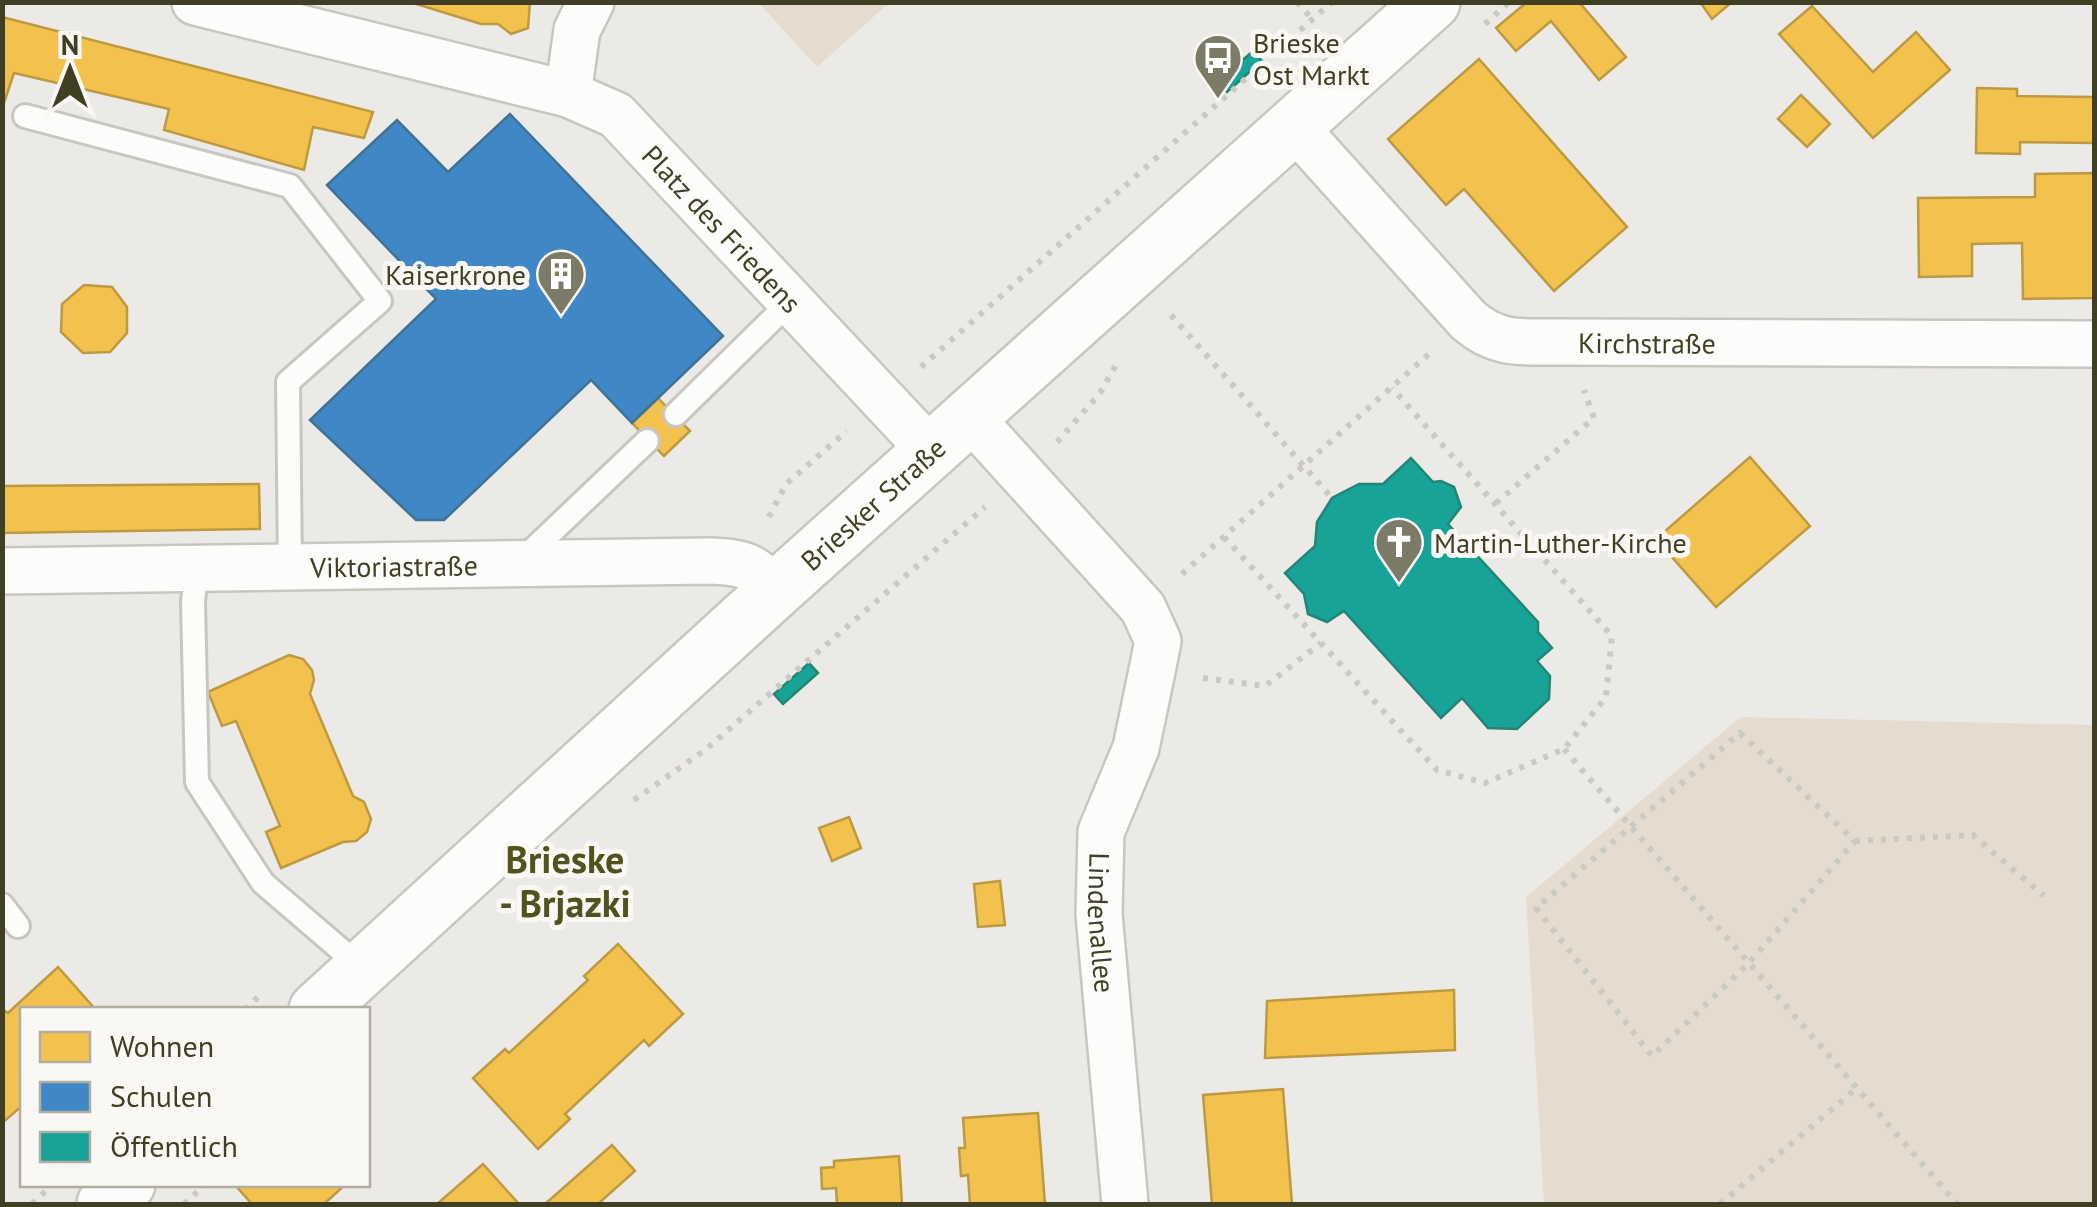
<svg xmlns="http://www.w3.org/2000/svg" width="2097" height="1207" font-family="'PT Sans',sans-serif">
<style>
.green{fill:#e5dbcf}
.homes{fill:#f2c14e;stroke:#bd9a41;stroke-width:2.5}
.schools{fill:#3f88c5;stroke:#3f7294;stroke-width:2.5}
.public{fill:#17a398;stroke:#238575;stroke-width:2.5}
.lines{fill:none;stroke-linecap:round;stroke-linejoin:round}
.lane-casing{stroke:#c8c6c2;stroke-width:28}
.street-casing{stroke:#c8c6c2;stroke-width:50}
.secondary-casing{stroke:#c7c6c0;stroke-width:60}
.path{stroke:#cbcac2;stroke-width:6;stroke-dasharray:5 8;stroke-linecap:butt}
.lane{stroke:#fcfcfb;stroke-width:22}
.street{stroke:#fcfcfb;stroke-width:45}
.secondary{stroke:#fcfcfb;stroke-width:55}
.labels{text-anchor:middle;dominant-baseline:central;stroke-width:10;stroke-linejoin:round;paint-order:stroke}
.poi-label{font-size:28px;fill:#403f23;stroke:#faf8f5;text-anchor:start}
.street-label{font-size:28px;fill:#403f23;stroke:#faf8f5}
.district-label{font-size:38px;font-weight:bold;fill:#52521e;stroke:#faf8f5}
</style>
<rect width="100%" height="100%" fill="#eceae6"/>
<g class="green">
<path d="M759 3H889L817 67Z"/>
<path d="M1741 717 2094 725V1204H1544L1526 897Z"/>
</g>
<g class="homes">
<path d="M410 2H530L528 28 511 34 498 24H481Z"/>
<path d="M1527 2H1579L1626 57 1599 80 1551 21 1516 51 1496 28Z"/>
<path d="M1700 2H1732L1712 19Z"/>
<path d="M1812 6 1873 72 1916 32 1950 70 1873 138 1779 34Z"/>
<path d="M2 17 373 112 364 138 313 127 304 170 164 130 169 109 14 73 2 109Z"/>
<path d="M1479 59 1627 227 1554 291 1464 189 1446 205 1388 139Z"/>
<path d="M1977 88 2017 89V96L2094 97V143L2020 142V154L1976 153Z"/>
<path d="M1801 95 1830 124 1807 147 1778 119Z"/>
<path d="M2094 173V298L2023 299 2022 243 1972 244V276L1919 277 1918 198 2035 197V174Z"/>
<path d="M84 285 112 287 127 307V333L110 352 83 353 61 332 62 304Z"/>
<path d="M658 398 690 431 664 456 632 423Z"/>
<path d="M1750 457 1810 526 1716 607 1656 539Z"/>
<path d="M259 484 260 529 2 533V486Z"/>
<path d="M289 655 303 659 312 670 314 680 310 694 353 796 364 802 371 819 367 832 356 841 343 842 281 868 266 832 280 826 236 721 222 726 208 692Z"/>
<path d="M849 817 861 848 832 861 819 828Z"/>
<path d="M1000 881 1005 925 978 927 974 884Z"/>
<path d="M618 944 683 1014 649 1046 644 1040 565 1114 570 1119 538 1149 473 1078 505 1049 509 1053 588 980 584 976Z"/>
<path d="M58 967 96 1010H22V1106L2 1123V1009L8 1013Z"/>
<path d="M1454 990 1455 1050 1265 1058 1267 1001Z"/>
<path d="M1283 1089 1292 1204H1212L1203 1095Z"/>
<path d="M1038 1113 1045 1204H970L968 1175 961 1176 959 1148H965L963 1118Z"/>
<path d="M612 1145 635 1171 598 1204H545Z"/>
<path d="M899 1156 902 1204H837L836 1188 822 1189 821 1168 834 1167V1161Z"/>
<path d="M483 1164 519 1204H437Z"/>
<path d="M234 1184H346L324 1204H252Z"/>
</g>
<path class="schools" d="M510 114 723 336 632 423 591 380 444 520H416L310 420 436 299 327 185 397 120 448 172Z"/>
<g class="public">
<path d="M1253 51 1262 61 1227 92 1218 82Z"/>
<path d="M1411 458 1433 482 1441 481 1454 487 1461 507 1448 524 1538 622V632L1552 648 1537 661 1550 676 1549 699 1517 729 1488 728 1462 698 1441 718 1344 611 1327 622 1308 614 1304 594 1285 573 1315 546 1317 522 1332 498 1359 484H1383Z"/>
<path d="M809 663 818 673 783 704 774 694Z"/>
</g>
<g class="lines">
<g class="lane-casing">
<g id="lane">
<path d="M25 116 290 186 380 301 288 382 290 568"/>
<path d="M676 414 791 301"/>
<path d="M522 560 647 441"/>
<path d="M197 569 193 601 197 782 263 883 362 968"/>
<path d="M2 905 18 926"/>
</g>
</g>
<g class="street-casing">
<g id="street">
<path id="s1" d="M195 2 568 94 616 115 932 452"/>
<path d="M568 94 577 30 591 2"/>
<path id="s2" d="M1294 126 1468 320C1500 348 1527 341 1566 342L2094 344"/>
<path id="s3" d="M970 417 1143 608 1158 641 1152 671 1136 748 1101 832 1099 914 1125 1204"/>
<path id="s4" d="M2 571 709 561C743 562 753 565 776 590"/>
</g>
</g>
<g class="secondary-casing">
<g id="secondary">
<path id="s5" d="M317 1010 776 590 1432 2"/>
<path d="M105 1204 127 1184"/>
</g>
</g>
<g class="path">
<path d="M1297 2 1313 20"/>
<path d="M1485 24 1509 2"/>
<path d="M1171 315 1332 498"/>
<path d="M921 367 1332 2"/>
<path d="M1057 442 1100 393 1116 365"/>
<path d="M1496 503 1594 418 1584 390"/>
<path d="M769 517 786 484 847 431"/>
<path d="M1224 537 1437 770 1485 783 1564 749 1606 697 1612 636 1392 388"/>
<path d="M1182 574 1430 353"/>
<path d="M1203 678 1265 686 1321 643"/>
<path d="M1740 733 1855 841 1748 964 1652 1056 1536 908Z"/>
<path d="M1564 749 1957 1204"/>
<path d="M634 800 705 750 985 507"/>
<path d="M1855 841 1973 835 2044 896"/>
<path d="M245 1010 262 993"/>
<path d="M32 1204 49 1188"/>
<path d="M184 1204 206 1184"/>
<path d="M1720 1204 1857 1088"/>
</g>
<use href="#lane" class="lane"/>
<use href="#street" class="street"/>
<use href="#secondary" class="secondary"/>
</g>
<defs>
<g id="bus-pin" transform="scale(2.5)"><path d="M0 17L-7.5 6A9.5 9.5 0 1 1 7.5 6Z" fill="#7c7b67" stroke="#faf8f5"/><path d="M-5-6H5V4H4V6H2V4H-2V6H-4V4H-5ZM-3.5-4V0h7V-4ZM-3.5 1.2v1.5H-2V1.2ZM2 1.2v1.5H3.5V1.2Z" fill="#fff"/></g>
<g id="building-pin" transform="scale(2.5)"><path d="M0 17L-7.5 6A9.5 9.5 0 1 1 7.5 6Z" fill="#7c7b67" stroke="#faf8f5"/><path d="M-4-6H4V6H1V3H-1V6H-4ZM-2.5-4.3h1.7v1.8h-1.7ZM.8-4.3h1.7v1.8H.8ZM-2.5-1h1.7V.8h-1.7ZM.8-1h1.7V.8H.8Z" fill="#fff"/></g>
<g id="church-pin" transform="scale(2.5)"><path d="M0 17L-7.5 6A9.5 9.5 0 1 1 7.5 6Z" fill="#7c7b67" stroke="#faf8f5"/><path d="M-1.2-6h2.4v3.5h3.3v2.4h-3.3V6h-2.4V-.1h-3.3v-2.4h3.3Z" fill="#fff"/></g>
</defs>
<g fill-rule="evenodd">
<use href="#bus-pin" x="1218" y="58"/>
<use href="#building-pin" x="561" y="274"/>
<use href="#church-pin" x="1399" y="542"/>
</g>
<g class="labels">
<g class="poi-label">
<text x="1253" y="42">Brieske<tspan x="1253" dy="32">Ost Markt</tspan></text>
<text x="526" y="274" text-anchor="end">Kaiserkrone</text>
<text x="1434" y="542">Martin-Luther-Kirche</text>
</g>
<g class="street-label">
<text stroke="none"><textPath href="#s1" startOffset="592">Platz des Friedens</textPath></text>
<text stroke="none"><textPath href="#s2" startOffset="445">Kirchstraße</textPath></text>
<text stroke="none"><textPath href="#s5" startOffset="752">Briesker Straße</textPath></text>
<text stroke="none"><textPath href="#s4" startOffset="392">Viktoriastraße</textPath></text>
<text stroke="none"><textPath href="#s3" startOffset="585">Lindenallee</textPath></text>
</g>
<g class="district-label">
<text x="565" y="858">Brieske<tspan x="565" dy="44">- Brjazki</tspan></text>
</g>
</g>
<rect width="2097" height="1207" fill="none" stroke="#403f23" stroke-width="10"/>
<rect x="20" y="1007" width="350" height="180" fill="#faf8f5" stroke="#b0aea1" stroke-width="2.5"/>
<rect x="40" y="1032" width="50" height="30" fill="#f2c14e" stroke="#b0aea1" stroke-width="2.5"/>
<text x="110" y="1057" font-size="30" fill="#403f23">Wohnen</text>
<rect x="40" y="1082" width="50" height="30" fill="#3f88c5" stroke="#b0aea1" stroke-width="2.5"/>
<text x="110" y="1107" font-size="30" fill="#403f23">Schulen</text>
<rect x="40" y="1132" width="50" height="30" fill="#17a398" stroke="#b0aea1" stroke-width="2.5"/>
<text x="110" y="1157" font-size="30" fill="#403f23">Öffentlich</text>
<g transform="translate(70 70)" stroke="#faf8f5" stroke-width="8" paint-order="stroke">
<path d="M0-8L18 38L0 25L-18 38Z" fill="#403f23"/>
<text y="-15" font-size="28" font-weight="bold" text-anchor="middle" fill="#403f23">N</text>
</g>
</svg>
